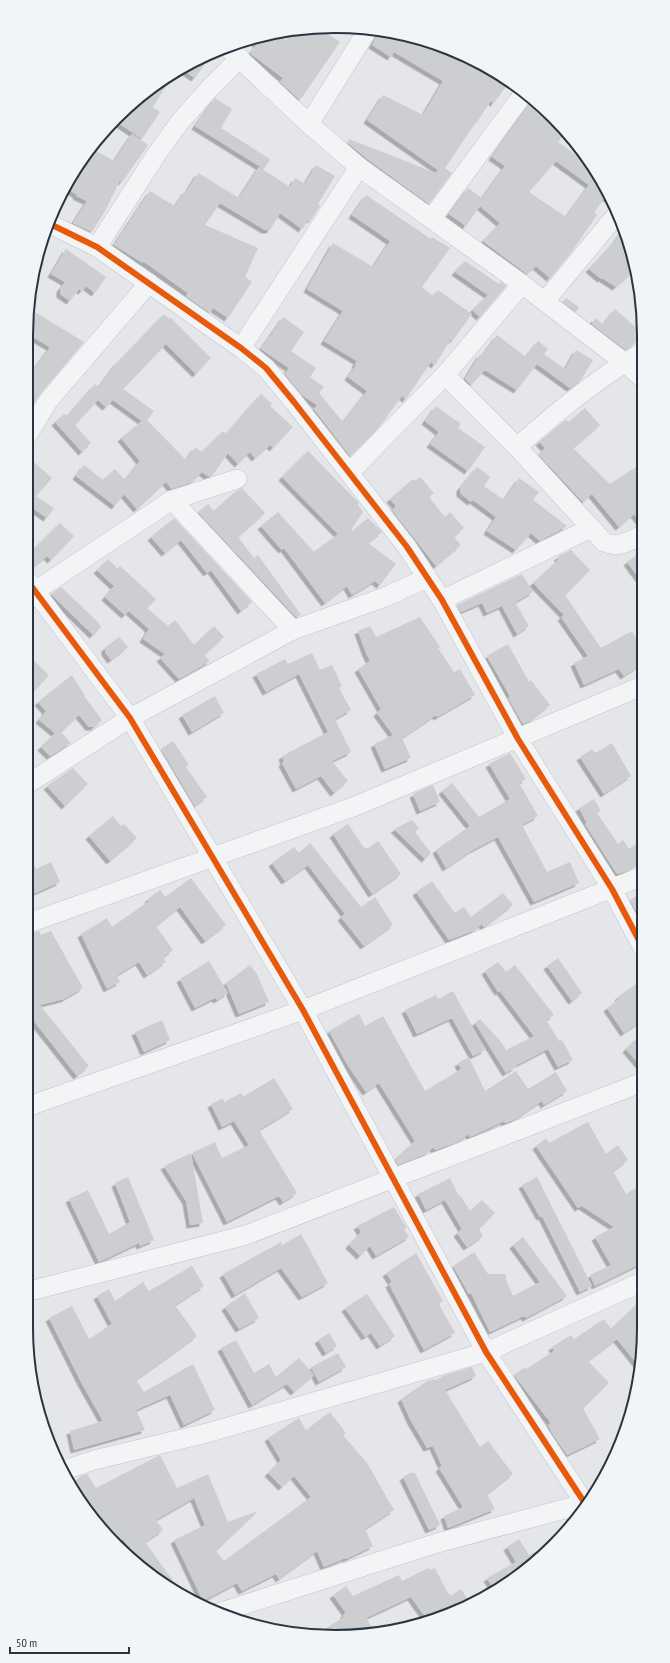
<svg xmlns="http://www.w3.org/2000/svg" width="670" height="1663" font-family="'PT Sans Narrow',sans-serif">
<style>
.building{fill:#ccced1;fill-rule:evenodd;filter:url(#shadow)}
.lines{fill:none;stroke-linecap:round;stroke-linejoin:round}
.minor-casing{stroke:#c2c4c7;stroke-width:20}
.minor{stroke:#f3f4f6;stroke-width:19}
.cycleway-casing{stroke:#f2f5f8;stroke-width:8}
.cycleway{stroke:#e8590c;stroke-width:6}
.rim{fill:none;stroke:#293543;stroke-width:2}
</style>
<defs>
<filter id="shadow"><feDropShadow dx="-3.5" dy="3.5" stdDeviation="0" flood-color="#0004"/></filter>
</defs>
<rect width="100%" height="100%" fill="#e4e6e9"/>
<g class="building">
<path d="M317 27 340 42 300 100 280 82 283 78 250 53 257 44 249 39 276 33 287 41 295 30Z"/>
<path d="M380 30 434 42 510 81 494 103 491 101 477 122H476L445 168 452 173 429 204 366 158 348 143 349 139 436 173 438 170 367 120 383 95 423 115 443 81 394 52 391 57 372 45Z"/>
<path d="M213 52 195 78 181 69 198 58Z"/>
<path d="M174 73 153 107 160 112 142 139 114 120 147 90Z"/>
<path d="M215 98 232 109 221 128 270 159 264 169 195 126Z"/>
<path d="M532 100 566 131 558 142 586 162 610 200 605 197 594 213 597 215 570 254 550 278 536 266 527 274 483 241 500 223 480 206 466 226 449 214 468 188 482 198 505 166 492 157ZM556 161 589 185 566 217 529 192Z"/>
<path d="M132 134 148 145 122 182 120 180 105 211 92 232 73 223 87 201 76 196 77 195 65 187 67 181 91 148 114 161Z"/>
<path d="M316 165 335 176 318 204 320 206 311 220 309 219 302 229 280 213 270 230H265L220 203 205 225 258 248 245 277 252 282 228 318 213 308 210 313 186 296 188 293 143 261V263L114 245 150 191 175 206 186 190 187 191 198 173 239 198 259 167 290 187 295 178 305 184Z"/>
<path d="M366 195 431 239 432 237 450 248 422 287 433 296 438 290 472 314 453 340 451 339 435 365 431 362 406 399 402 396 380 426 350 456 314 409 317 405 302 395 285 374 289 368 261 349 283 317 304 332 291 351 316 368 310 377 324 387 319 393 343 422 367 391 348 377 356 365 355 364 357 361 324 341 343 311 307 289 333 243 373 267 390 241 352 215Z"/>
<path d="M624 228 635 270 616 287 602 278 601 279 589 269 615 241Z"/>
<path d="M66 249 106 277 95 293 86 286 82 291 79 289 70 301 60 294V289L65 282 51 274Z"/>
<path d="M465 261 499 284 501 282 506 286 480 317 472 310 488 295 455 272Z"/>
<path d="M566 298 579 307 576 312 563 302Z"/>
<path d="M30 309 84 342 40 394 33 405 26 400V381L50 347 26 333Z"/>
<path d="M615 309 641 332V334L634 344 626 350 592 324 595 318 603 324Z"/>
<path d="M164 314 170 319 171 318 211 358 196 374 166 344 123 389 154 411 147 420 186 460 195 447 202 452 223 431 226 434 261 394 272 404 270 406 293 427 273 448 270 445 255 458 250 452 238 464 228 453 212 476 209 477 202 472 192 482 172 489 166 482 137 509 124 494 115 506 76 476 84 465 103 480 115 469 125 480 140 461 121 438 142 421 113 400 106 407 98 400 75 425 91 443 82 452 55 422 64 414 67 416 95 384 99 387 117 362H118Z"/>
<path d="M497 335 526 357 538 341 548 349 544 354 565 369 576 350 593 360 581 380 570 388 537 364 517 390 485 370 471 385 465 379 480 354 482 356Z"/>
<path d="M436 406 461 424 458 428 485 447 468 471 430 444 439 432 425 421Z"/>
<path d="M585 408 600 425 573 448 610 484 642 463V524L634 514 619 527 592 494 583 502 539 455 545 448 539 442 566 420 569 422Z"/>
<path d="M308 451 359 503 358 505 363 512 351 530 352 531 368 518 382 532 368 543 396 564 380 585 375 581 352 595 347 586 325 603 284 548 282 550 261 526 278 512 314 552 338 534 282 477Z"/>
<path d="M26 455 52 478 36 496 54 508 47 518 28 505 26 508Z"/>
<path d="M477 467 490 477 484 486 504 500 519 478 539 492 533 500 567 526 540 541 531 533 516 550 487 531 496 517 473 500 471 502 460 493V488Z"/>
<path d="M420 477 434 493 429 497 445 517 450 512 464 528 454 537 461 545 436 566 392 510 396 506 390 499 413 479 415 481Z"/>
<path d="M242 488 265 513 238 537 254 558 258 555 301 615 296 617 198 512 208 504 214 511 236 491Z"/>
<path d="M174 518 252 602 241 611 211 570 207 573 181 540 165 553 151 537Z"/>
<path d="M60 523 74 536 51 560 47 556 31 569 26 568V539L34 549Z"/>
<path d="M571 550 590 570 565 595 601 648 632 631 642 648V664L624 676 619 669 584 685 574 663 588 656 561 617 564 615 533 583 559 559 557 557Z"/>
<path d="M642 551V582L627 562Z"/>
<path d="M108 559 118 569 120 566 156 599 147 608 168 626 175 620 194 645 214 626 224 637 204 655 210 661 179 679 160 658 165 654 143 639 149 629 129 611 125 615 105 597 114 586 97 570Z"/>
<path d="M522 574 533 592 515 602 529 626 517 634 502 606 487 613 482 603 461 612 457 605Z"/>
<path d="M61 587 98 622 101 627 93 635 51 594Z"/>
<path d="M420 617 440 647 438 648 454 672 460 669 475 695 437 717 436 715 402 738 411 758 385 769 374 744 393 735 377 713 381 709 358 669 370 661 366 653 358 631 370 626 376 637Z"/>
<path d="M119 637 128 647 111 660 105 652V648Z"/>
<path d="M508 644 529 682 531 680 550 705 535 717V719L523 724 508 698 510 696 487 656Z"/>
<path d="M26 653 49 675 26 700Z"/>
<path d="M312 653 320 670 332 665 342 686 339 688 351 710 335 719 351 752 332 761 348 781 334 793 321 776 296 789 282 763 284 761 282 756 328 732 299 674 266 692 256 674 285 659 288 664Z"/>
<path d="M72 675 85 696H84L102 720 94 727H89L79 715 61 732 71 743 50 756 41 747 55 733 39 720 46 711 38 702Z"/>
<path d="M215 696 224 713 192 732 182 715Z"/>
<path d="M173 741 189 765 186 767 207 797 195 806 161 749Z"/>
<path d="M612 743 631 776 604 794 580 757 592 749 595 753Z"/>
<path d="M510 753 526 779 519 783 538 816 522 825 547 872 570 862 579 883 534 902 498 837 471 851 446 868 436 850 470 826 442 791 452 783 479 817 510 799 489 764Z"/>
<path d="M73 768 88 784 65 806 47 786Z"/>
<path d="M433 785 440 802 420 811 413 794Z"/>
<path d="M594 799 601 811 597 813 618 844 623 840 629 849 643 839V859L627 871 617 874 585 824 587 823 579 808Z"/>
<path d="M113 816 121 826 124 824 137 838 110 861 89 836Z"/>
<path d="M412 820 419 828 415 832 431 853 425 859 394 829Z"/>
<path d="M348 824 364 848 365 847 367 849 378 841 401 874 372 894 333 834Z"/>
<path d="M310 843 361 907 375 897 393 925 364 946 341 917 345 914 308 865 285 881 272 863 294 847 299 853Z"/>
<path d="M26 848 36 869 51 862 60 882 26 897Z"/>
<path d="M191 878 226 925 205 941 180 907 156 926 173 950 163 957 166 962 147 975 139 962 117 975 120 982 107 989 81 934 107 918 112 927 149 901 148 899 160 890 165 897Z"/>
<path d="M432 881 455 913 464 907 471 917 503 893 513 905 484 927 482 924 473 931 449 940 416 892Z"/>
<path d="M643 891V924L630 900Z"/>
<path d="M39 931 41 935 51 931 83 988 64 999 40 1005 89 1066 77 1076 26 1011V935Z"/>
<path d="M558 958 582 993 572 1001 547 966Z"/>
<path d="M209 961 228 993 217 1000 215 998 195 1008 180 979Z"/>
<path d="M498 962 506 972 515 965 554 1015 546 1020 559 1041 562 1040 573 1060 558 1067 548 1049 515 1066 516 1067 506 1073 475 1023 480 1019 501 1042 506 1050 534 1036 500 991 498 992 485 971Z"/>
<path d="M250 965 257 974 269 1002 239 1014 226 983Z"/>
<path d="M643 979V1020L624 1033 607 1008 619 999 618 997Z"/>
<path d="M453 991 485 1050 473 1056 452 1018 417 1034 405 1010 436 995 438 999Z"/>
<path d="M359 1014 365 1026 383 1016 425 1091 461 1069 458 1063 469 1057 485 1091 516 1071 528 1089 556 1072 567 1091 544 1105 542 1101 514 1120 505 1123 504 1121 470 1137 469 1134 455 1143 435 1150 433 1147 426 1154 398 1165 395 1159 415 1141 379 1083 366 1092 347 1064 329 1031Z"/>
<path d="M162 1020 170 1040 144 1052 135 1032Z"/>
<path d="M637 1038 643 1045V1069L626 1049Z"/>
<path d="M274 1078 293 1109 259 1130 297 1193 283 1202 279 1196 227 1222 192 1153 215 1142 222 1158 249 1145 234 1121 222 1127 211 1104 223 1098 224 1102 241 1093 243 1097Z"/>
<path d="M588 1122 606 1154 618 1145 628 1160 613 1171 626 1194 644 1183V1262L595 1286 590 1275 611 1265 595 1237 614 1227 582 1206 578 1208 536 1146 546 1138 549 1143Z"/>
<path d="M191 1153 203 1223 190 1225 186 1201 164 1166Z"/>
<path d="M128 1177 154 1240 140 1246 139 1243 99 1262 69 1199 88 1190 109 1234 130 1222 115 1183Z"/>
<path d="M537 1177 592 1286 580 1292 542 1216 540 1217 522 1185Z"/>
<path d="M450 1178 459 1196 460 1195 470 1211 482 1200 495 1213 479 1229 483 1236 467 1247 457 1233 462 1229 445 1200 426 1210 418 1194Z"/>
<path d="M394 1207 407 1228 404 1229 409 1237 376 1256 370 1246 360 1256 349 1245 361 1232 357 1226Z"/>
<path d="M301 1234 328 1283 302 1297 281 1268 235 1295 223 1274 281 1242 282 1245Z"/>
<path d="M523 1237 567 1296 526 1318 524 1316 490 1332 471 1293 469 1294 453 1266 474 1252 488 1274H506V1280L513 1296 540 1282 513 1245Z"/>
<path d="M416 1253 443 1301 439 1304 455 1333 424 1350 389 1284 392 1282 386 1273Z"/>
<path d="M192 1266 204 1286 175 1305 197 1336 136 1380 144 1392 193 1364 215 1410 184 1425 170 1395 136 1410 145 1430 74 1450 70 1431 103 1421 81 1382 49 1318 72 1306 89 1339 112 1324 97 1296 109 1289 115 1301 143 1282 149 1291Z"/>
<path d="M245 1293 259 1318 239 1329 225 1307Z"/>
<path d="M367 1294 395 1336 380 1346 371 1333 365 1337 345 1308Z"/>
<path d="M638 1303 644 1310V1328L638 1365 617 1339 588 1361 609 1383 583 1408 600 1439 567 1455 552 1433 548 1425 551 1423 514 1375 524 1368 526 1369 554 1351 552 1347 571 1335 574 1339 604 1319 611 1329Z"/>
<path d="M329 1333 337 1346 326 1353 318 1340Z"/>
<path d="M236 1340 254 1373 269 1364 276 1377 299 1358 314 1375 294 1392 287 1384 252 1405 221 1348Z"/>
<path d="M338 1353 346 1367 319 1382 311 1367Z"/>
<path d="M472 1367 476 1376 445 1390 480 1447 488 1441 513 1474 487 1494 495 1509 448 1528 444 1516 463 1507 439 1468 442 1466 433 1446 427 1448 411 1421 401 1399 429 1380 434 1379 435 1380 445 1375Z"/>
<path d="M330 1412 346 1433 343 1435 367 1463 394 1510 365 1529 373 1546 346 1559 345 1558 324 1567 317 1551 279 1579 276 1574 242 1591 237 1583 203 1601 174 1540 205 1525 194 1498 156 1520 163 1530 145 1542 179 1589 176 1592 138 1561 123 1539 119 1542 84 1501 81 1502 69 1485 81 1476 87 1474 96 1488 160 1455 177 1488 208 1474 228 1522 258 1511 216 1551 224 1561 311 1497 294 1476 282 1487 268 1473 281 1460 268 1438 299 1418 306 1430Z"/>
<path d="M410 1473H415L440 1525 429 1530 403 1477Z"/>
<path d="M519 1539 529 1555 536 1551 539 1555 506 1585 495 1591 487 1578 516 1562 507 1547Z"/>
<path d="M429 1568 430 1570 435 1568 448 1594 449 1593 451 1596 461 1589 471 1604 453 1613 428 1621 411 1597 366 1618 375 1632 317 1634 344 1617 343 1615 346 1613 333 1595 346 1586 353 1596 399 1575 402 1581Z"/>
</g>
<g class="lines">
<g class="minor-casing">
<g id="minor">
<path d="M227 47 309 124 359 167 522 284 625 363 642 378"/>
<path d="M309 124 369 28"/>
<path d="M432 218 524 93"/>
<path d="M48 223 97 247 241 348 266 368 294 402 407 547 442 600 518 739 612 889 643 948"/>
<path d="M97 247 158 152 179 123 208 90 240 58"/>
<path d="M545 301 618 213"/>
<path d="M241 348 359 167"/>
<path d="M445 375 517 447 604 542C619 549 629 541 642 535"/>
<path d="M26 438 48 401 149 283"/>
<path d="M517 447C556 413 596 379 641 353"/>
<path d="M350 472 445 375 522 284"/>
<path d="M172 500 293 630"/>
<path d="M26 579 130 718 303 1010 486 1352 586 1505"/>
<path d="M35 591 172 500 237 479"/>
<path d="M442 600 591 528"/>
<path d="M26 785 130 718 293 630 385 597 427 578"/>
<path d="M26 924 353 807 642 686"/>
<path d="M26 1107 303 1010 643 876"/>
<path d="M26 1292 246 1235 643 1082"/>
<path d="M62 1471 94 1460 207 1433 486 1352 644 1281"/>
<path d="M218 1613 437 1543 587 1503"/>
</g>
</g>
<use href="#minor" class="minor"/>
<g class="cycleway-casing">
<g id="cycleway">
<path d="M48 223 97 247 241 348 266 368 294 402 407 547 442 600 518 739 612 889 643 948"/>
<path d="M26 579 130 718 303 1010 486 1352 586 1505"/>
</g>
</g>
<use href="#cycleway" class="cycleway"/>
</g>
<path d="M0 0H670V1663H0ZM335 33H335A302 302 0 0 1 637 335V1328A302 302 0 0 1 335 1630H335A302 302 0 0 1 33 1328V335A302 302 0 0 1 335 33Z" fill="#f2f5f8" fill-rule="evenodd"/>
<path class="rim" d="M335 33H335A302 302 0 0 1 637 335V1328A302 302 0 0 1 335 1630H335A302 302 0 0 1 33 1328V335A302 302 0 0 1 335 33Z"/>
<path d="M10 1647v6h119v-6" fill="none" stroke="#293543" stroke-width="2"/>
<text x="16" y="1647" font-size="12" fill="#293543" stroke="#f2f5f8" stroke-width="3" paint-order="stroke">50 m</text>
</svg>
